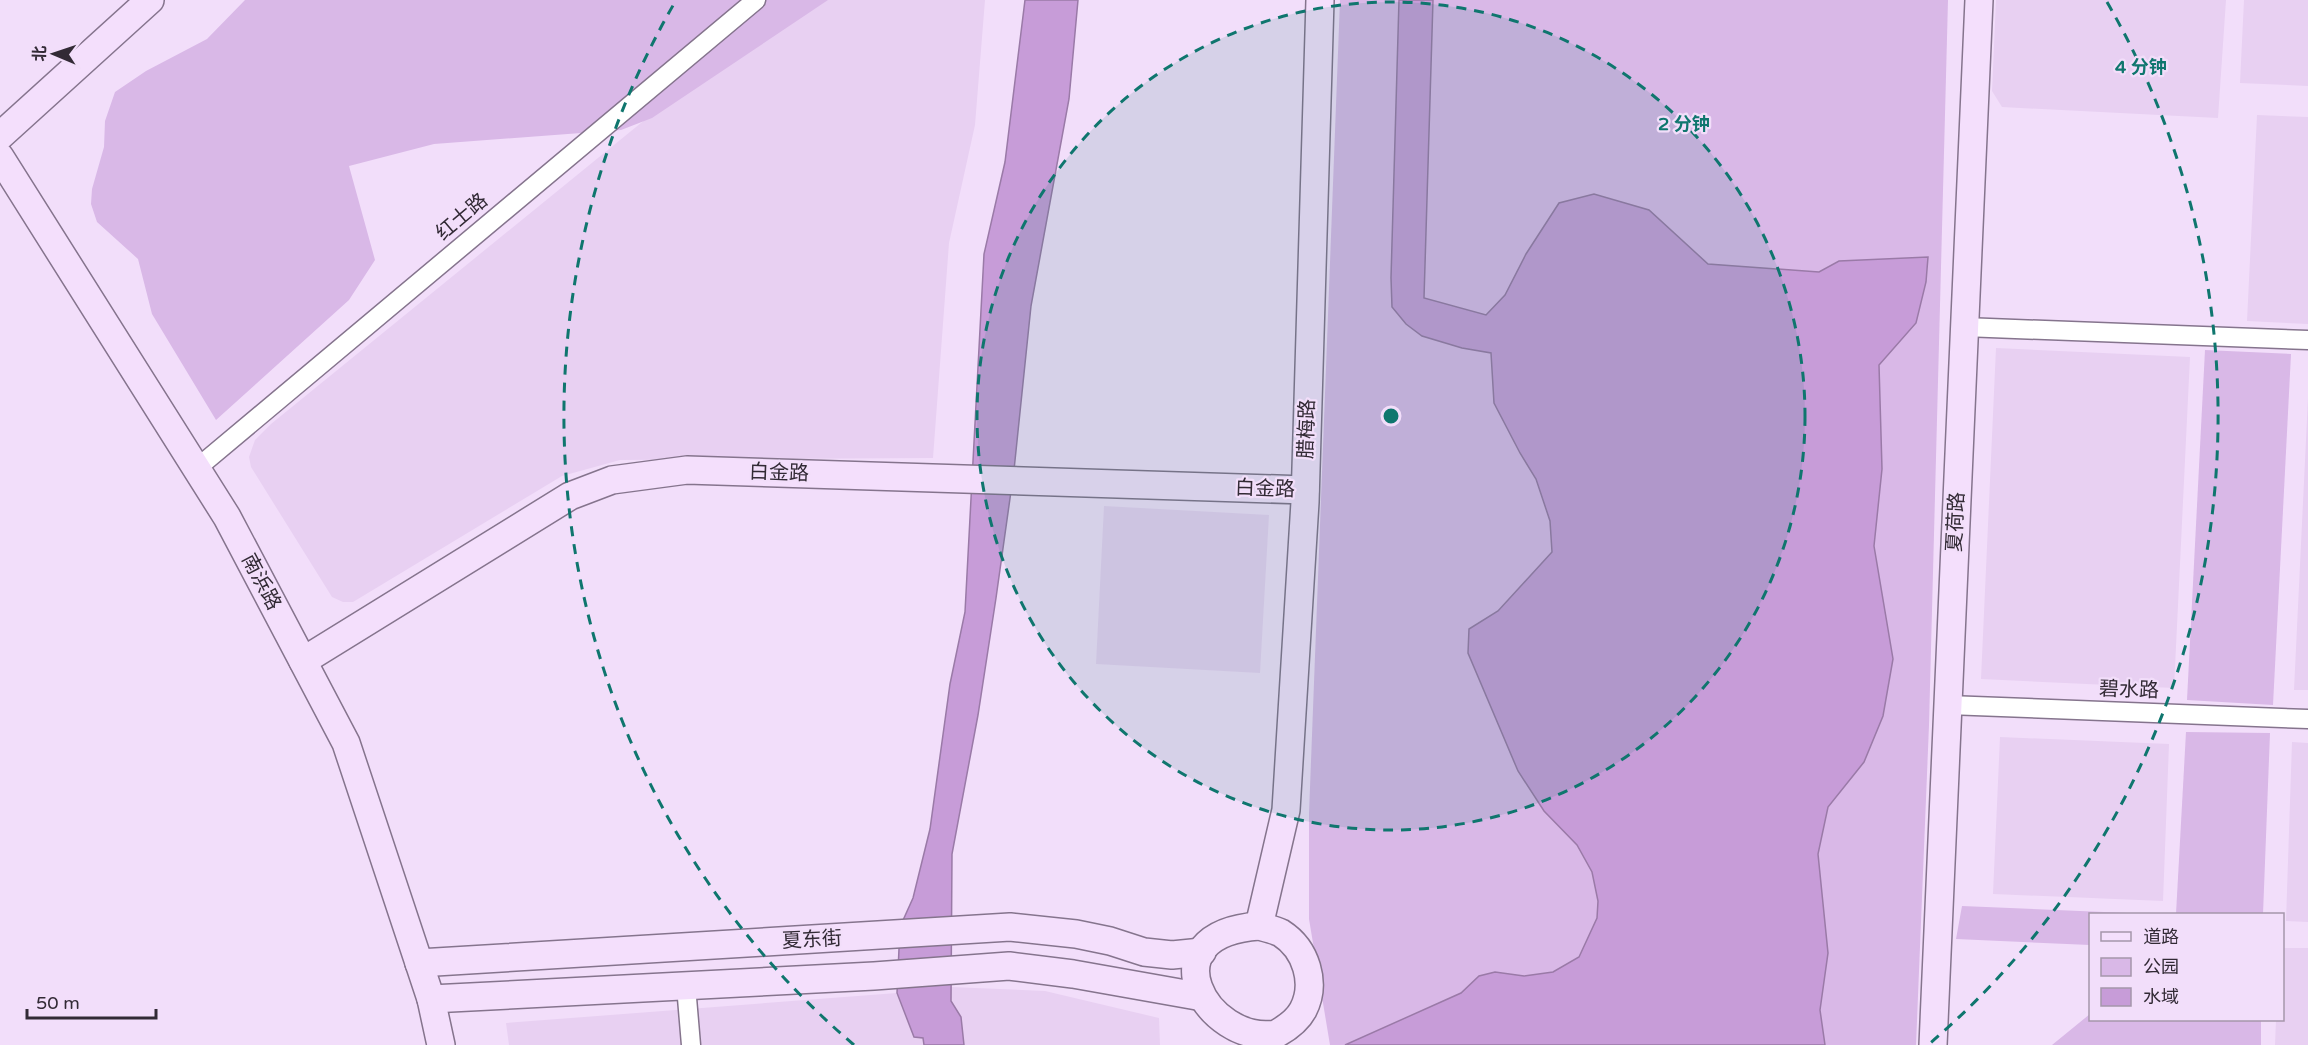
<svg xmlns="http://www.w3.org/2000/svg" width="2308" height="1045" font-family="'Varela Round','Noto Sans SC',sans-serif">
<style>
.built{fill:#e8d0f2}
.green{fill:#d9b8e7}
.water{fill:#c79cd8;stroke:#9a7aa7;stroke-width:1.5}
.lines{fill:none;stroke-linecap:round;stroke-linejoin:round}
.street-casing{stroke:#85748d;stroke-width:21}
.secondary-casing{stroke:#85748d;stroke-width:30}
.street{stroke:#fff;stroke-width:18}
.secondary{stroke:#f4dffc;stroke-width:27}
.ring{fill:none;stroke:#0f766e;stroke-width:3;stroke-dasharray:10 8}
.labels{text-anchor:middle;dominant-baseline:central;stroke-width:4.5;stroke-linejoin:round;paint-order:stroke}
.street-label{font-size:20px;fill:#322a35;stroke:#f2defa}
.centre{fill:#0f766e;stroke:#f2defa;stroke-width:3}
.ring-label{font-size:18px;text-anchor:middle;font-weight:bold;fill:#0f766e;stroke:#f2defa;stroke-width:4.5;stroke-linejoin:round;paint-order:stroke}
</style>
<rect width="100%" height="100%" fill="#f2defa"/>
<g class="built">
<path d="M797 0H985L975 125 949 243 933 458 620 460 562 476 353 602H343L332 597 251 467 249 457 255 440 271 424 738 44Z"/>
<path d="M1996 0H2226L2218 118 2002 107 1992 91Z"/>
<path d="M2244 0H2308V86L2240 83Z"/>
<path d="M2257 115 2308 117V324L2247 321Z"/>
<path d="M1996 348 2190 357 2174 688 1981 679Z"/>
<path d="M2308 398V690H2294Z"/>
<path d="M1104 506 1269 515 1260 673 1096 664Z"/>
<path d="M2000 737 2169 744 2163 901 1993 894Z"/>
<path d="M2292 742 2308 743V922L2286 921Z"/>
<path d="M2283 948H2308V1045H2275L2276 1020H2282Z"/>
<path d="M951 987 1045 991 1159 1018 1160 1045H509L506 1023 897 993Z"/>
</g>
<g class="green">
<path d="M245 0H828L652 118 621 130 434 144 349 166 375 260 349 300 216 420 152 314 138 259 97 222 91 204 92 189 104 147 105 121 115 92 146 71 207 39Z"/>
<path d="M1340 0H1948L1929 725 1916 1045H1330L1309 919V814Z"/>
<path d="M2205 350 2291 354 2273 705 2187 700Z"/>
<path d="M2186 732 2270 733 2263 914H2176Z"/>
<path d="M1962 906 2152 914H2090V945L1956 939Z"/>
<path d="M2090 1014V1020H2261V1045H2052Z"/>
</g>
<g class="water">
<path d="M1025 0H1078L1069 99 1031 306 1014 470 996 598 978 715 952 854 951 1001 961 1017 964 1045H924L923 1038 914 1037 897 993 900 927 913 898 930 829 950 684 965 612 984 254 1005 162Z"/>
<path d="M1399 0H1433L1424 298 1486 315 1505 295 1526 254 1559 203 1594 194 1649 210 1708 264 1819 272 1839 261 1928 257 1926 282 1916 323 1879 365 1882 469 1874 546 1893 659 1883 716 1864 762 1828 807 1818 854 1828 953 1820 1010 1825 1045H1345L1461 993 1479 976 1495 972 1524 976 1553 972 1579 957 1597 918 1598 901 1592 872 1577 845 1544 811 1518 771 1468 653 1469 629 1498 611 1552 552 1550 521 1536 479 1520 453 1494 403 1491 353 1462 348 1422 336 1406 324 1392 307 1391 278Z"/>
</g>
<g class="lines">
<g class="street-casing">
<g id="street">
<path d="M1964 327 2308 340"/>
<path d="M196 469 756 0"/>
<path d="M1948 705 2308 719"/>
<path d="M686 986 691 1045"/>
</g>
</g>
<g class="secondary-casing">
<g id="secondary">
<path d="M0 136 150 0"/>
<path d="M0 157 227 517 346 743 431 999 441 1045"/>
<path d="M303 661 570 496 612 480 687 470 1305 490"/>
<path d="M1259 926 1286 810 1305 502 1320 0"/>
<path d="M1259 926C1266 928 1275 930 1281 933 1306 949 1317 983 1303 1010 1297 1021 1287 1028 1276 1034 1206 1045 1145 934 1259 926Z"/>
<path d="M419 963 1010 927 1076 934 1110 941 1144 952 1172 955 1202 952"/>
<path d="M431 999 874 976 1009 966 1073 974 1197 996"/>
<path d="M1933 1045 1979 0"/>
</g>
</g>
<use href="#street" class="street"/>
<use href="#secondary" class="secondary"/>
</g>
<circle cx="1391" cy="416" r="414" fill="#0f766e" fill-opacity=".12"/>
<g class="ring">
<circle cx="1391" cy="416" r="414"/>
<path d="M854 1045A827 827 0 0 1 675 2M2107 2A827 827 0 0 1 1928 1045"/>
</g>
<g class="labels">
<g class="street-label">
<text transform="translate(462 217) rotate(-40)">红士路</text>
<text transform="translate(1307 429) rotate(-88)">腊梅路</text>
<text transform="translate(779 473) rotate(2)">白金路</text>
<text transform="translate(1265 489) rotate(2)">白金路</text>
<text transform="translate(1956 522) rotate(-87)">夏荷路</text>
<text transform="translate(261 582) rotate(62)">南浜路</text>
<text transform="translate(2129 690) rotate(2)">碧水路</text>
<text transform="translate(812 940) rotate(-3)">夏东街</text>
</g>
</g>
<circle cx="1391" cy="416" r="9" class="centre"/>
<g class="ring-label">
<text x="2141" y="73">4 分钟</text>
<text x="1684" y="130">2 分钟</text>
</g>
<rect x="2089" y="913" width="195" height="108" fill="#f2defa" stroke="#a596ab" stroke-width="1.5"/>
<rect x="2101" y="932" width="30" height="9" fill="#f4dffc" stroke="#a596ab" stroke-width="1.5"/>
<text x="2143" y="943" font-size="18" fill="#322a35">道路</text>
<rect x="2101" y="958" width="30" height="18" fill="#d9b8e7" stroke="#a596ab" stroke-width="1.5"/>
<text x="2143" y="973" font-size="18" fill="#322a35">公园</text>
<rect x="2101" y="988" width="30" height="18" fill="#c79cd8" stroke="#a596ab" stroke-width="1.5"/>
<text x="2143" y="1003" font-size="18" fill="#322a35">水域</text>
<g transform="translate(54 54) rotate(272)" stroke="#f2defa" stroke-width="4.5" paint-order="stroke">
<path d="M0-4.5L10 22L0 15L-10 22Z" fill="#322a35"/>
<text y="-9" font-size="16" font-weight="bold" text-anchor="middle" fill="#322a35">北</text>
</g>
<path d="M27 1009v9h129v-9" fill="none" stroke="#322a35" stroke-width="3"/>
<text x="36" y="1009" font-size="18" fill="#322a35" stroke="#f2defa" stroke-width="4.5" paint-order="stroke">50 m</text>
</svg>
